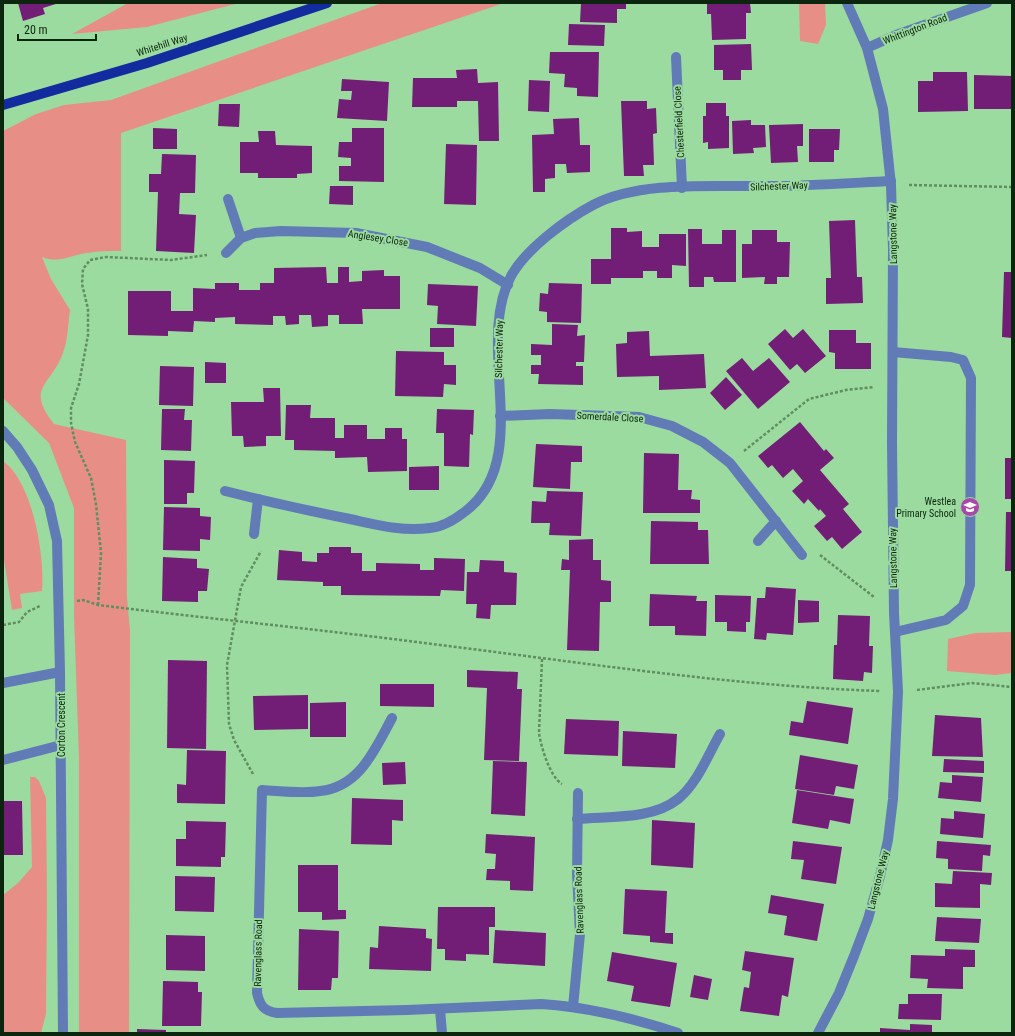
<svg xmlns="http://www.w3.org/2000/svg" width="1015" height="1036" font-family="'Roboto Condensed',sans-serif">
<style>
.green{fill:#e78f87}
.building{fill:#721e76}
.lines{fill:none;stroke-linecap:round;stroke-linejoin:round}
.path{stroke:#5f8e61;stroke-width:2.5;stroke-dasharray:3 2;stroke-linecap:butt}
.minor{stroke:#617bb7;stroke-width:10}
.major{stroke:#122c9f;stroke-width:10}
.labels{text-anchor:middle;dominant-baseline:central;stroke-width:4;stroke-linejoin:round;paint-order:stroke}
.street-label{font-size:10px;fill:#0c250e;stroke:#9cdb9f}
.poi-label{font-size:10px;fill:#0c250e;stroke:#9cdb9f;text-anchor:end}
</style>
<rect width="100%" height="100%" fill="#9cdb9f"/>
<g class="green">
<path d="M128 3H239L147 27 72 34Z"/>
<path d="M382 3H504L121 133V251C110 251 98 251 87 253 71 255 58 264 42 257L51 279 70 310C68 323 68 340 63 353 51 386 25 387 54 424L126 440 127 597 130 631 129 1033H79V759L74 616V508L49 443 3 398V131L36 114 64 105 111 100Z"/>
<path d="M799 3H825L826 25 818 44 800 41Z"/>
<path d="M3 461C33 482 45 557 42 591L20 594 22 608 12 610 3 554Z"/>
<path d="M1012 632V673L995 675 947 671 948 639 975 633Z"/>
<path d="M30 777H35L39 781 46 798 47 896 46 1014 41 1033H3V895L18 883 32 867Z"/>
</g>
<g class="building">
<path d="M18 3H59L43 8 45 14 23 21Z"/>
<path d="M581 3H626V9H617V23L580 22Z"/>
<path d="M707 3H750L751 13H746V39L712 40 711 14H707Z"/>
<path d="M569 24 605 25 604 46 568 45Z"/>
<path d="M751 44 752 70H741V80H723V70H714V45Z"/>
<path d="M550 52H599L598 97 577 96V88L564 87 565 74 549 73Z"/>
<path d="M477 69 478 83 498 82 499 141H479L478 101H457V107H412L413 78H457L456 70Z"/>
<path d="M933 72H967L968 111 918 112V81H933Z"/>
<path d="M974 75 1012 76V109H974Z"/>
<path d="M342 79 389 82 387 121 337 118 339 99 351 100 352 91H341Z"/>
<path d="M529 80 550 81 549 112 528 111Z"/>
<path d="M621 101H647V109L656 108 657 133 653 134 654 165H643L644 176H624Z"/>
<path d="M706 103H726V116H729V148L708 149V142L703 143V116H706Z"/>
<path d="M219 104H240L239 127 218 126Z"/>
<path d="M579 118 580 145H590V172L567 173 566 164H555V178L545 179V192H533L532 135 554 134 553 119Z"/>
<path d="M751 120V125H765L766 147 753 148 754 153 733 154 732 121Z"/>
<path d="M803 124V146H797L798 162 771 163 769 125Z"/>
<path d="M153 128 177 129V149H153Z"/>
<path d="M352 128H384V182L339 181V166H351V158L338 157 339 142H352Z"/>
<path d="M809 129H840L839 150H834V162H809Z"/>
<path d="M258 131H275L276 145 312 146V173L297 174V178H258V173H240V142H259Z"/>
<path d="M446 144 477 145 476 205 444 204Z"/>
<path d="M162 154 196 155 195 193H180L179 214 196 215 194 253 156 251 158 192H149V174H161Z"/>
<path d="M330 186H353V205L329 204Z"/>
<path d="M855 220 857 277H862L863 303 826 304V278H831L829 221Z"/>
<path d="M611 228H627V232L642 231V247H659V234H686V266L672 265V278H657V271H643V278H611V284H591V259H611Z"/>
<path d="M688 229H702V244H722V230H736V282H714L713 277H704V287H689Z"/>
<path d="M752 230H777V242H790L789 277H777V284H764L765 277 742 278V244H752Z"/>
<path d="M326 267 327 283H338V267H349V282L362 281V271L384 270V276H400V309H362L363 324H339V315H328V326L312 327 311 315H299V324L286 325 285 316H273V325L235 324V317L215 318V322L194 321 193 332 168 331V336L128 335V291H171V311H193V288L215 289V283H239V290H260V283H274V268Z"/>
<path d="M1004 272H1012V338L1002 337Z"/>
<path d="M549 283 582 284 581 323 547 322V312L539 311 540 293 548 294Z"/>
<path d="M428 284 478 286 476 326 437 324 438 306 427 305Z"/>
<path d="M552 324 578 325 577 336 585 335 584 362H576V366H583V385L538 384 539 374H531V365H541V355H531V344L552 345Z"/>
<rect x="430" y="328" width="24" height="19"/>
<path d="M785 329 793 338 803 329 826 356 805 373 797 364 790 370 768 344Z"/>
<path d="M829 330H856V343H871V369H835V353L829 352Z"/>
<path d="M649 331 650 356 704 354 706 388 659 390V376L617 377 616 344 627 343V332Z"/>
<path d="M396 351 444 352V365H456V385L444 384 443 397 395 396Z"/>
<path d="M742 358 753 371 769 358 790 382 758 409 726 371Z"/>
<path d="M205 362 226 363V383H205Z"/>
<path d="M160 366 194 367 193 406 159 405Z"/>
<path d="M726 377 742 395 725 410 710 393Z"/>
<path d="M263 388H280L281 436H266V446L244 447 243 436H232L231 402H264Z"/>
<path d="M286 405H311L310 418H335V438H344V425H367V439H385V428H402V439H407V471L368 472 367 457 335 458V451L294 450V440H285Z"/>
<path d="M162 409H185L184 420H192L191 451 161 450Z"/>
<path d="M437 409 474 410 473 435 470 434 469 467 444 466V433H436Z"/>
<path d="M800 422 824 451 826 449 834 458 820 470 849 504 843 509 862 532 842 549 832 537 827 541 814 526 826 516 820 509 819 511 808 499 804 504 792 491 803 481 793 469 783 478 772 465 768 468 758 456Z"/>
<path d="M536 444 582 446V462H571L570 489 533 487Z"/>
<path d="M644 453 679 454 678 490H692L691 499 700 500V513H643Z"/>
<rect x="1005" y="458" width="7" height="41"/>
<path d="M164 460 195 461 194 493H187V504H164Z"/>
<path d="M439 466V490H409V467Z"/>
<path d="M547 491 583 492 581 536 549 535 550 523H531L532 501 546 502Z"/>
<path d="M164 507 200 508V516L211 517 210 540 200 539V551L163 550Z"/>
<path d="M1006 512H1012V571H1005Z"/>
<path d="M651 521 698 522V530H708L709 564H650Z"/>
<path d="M593 539V560H601V580L611 581V602H600L599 651 567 650 570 570H561L562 559 569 560V540Z"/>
<path d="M329 547H351V553H362V571H376V563L420 564V570H434V558L465 559 464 591 441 590 440 596 341 595V586H323V582L277 580 279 550 302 552V561L317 562V553H329Z"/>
<path d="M163 557 197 559V568L209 569 207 591H198V602L162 601Z"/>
<path d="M480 560 504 561V572L517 573 516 605H491L490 619 476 618 477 604H466L467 572H479Z"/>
<path d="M766 587 796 589 793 635 767 633 766 640 754 639 757 598H765Z"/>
<path d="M650 594 697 596 696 601H707L706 636 675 635V626H649Z"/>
<path d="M715 595 751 596 750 622H746V632L727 631V622H715Z"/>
<path d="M798 600 819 601V622L798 623Z"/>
<path d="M838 615 870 616 869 646H873L872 673 864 672 863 681 833 679 834 645H837Z"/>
<path d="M168 660 207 661 206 749 167 748Z"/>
<path d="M467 670 518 672 517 689H522L519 761 484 760 487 688 467 687Z"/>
<path d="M380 684H434V707L380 706Z"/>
<path d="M308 695V729L254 730 253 696Z"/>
<path d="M807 701 853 708 848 744 789 735 791 721 803 723Z"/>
<path d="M346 702V737H310V703Z"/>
<path d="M935 715 981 718 983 757 932 756Z"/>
<path d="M566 719 619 721 618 756 564 754Z"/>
<path d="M623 731 677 734 675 768 622 766Z"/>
<path d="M187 750 226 751 225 804 177 803V784L186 785Z"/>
<path d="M800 755 858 765 854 789 836 786 834 795 795 789Z"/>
<path d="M944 759 984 761V773L943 772Z"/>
<path d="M493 761 527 762 525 816 491 814Z"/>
<path d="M405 762 406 784 383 785 382 763Z"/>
<path d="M952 775 983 777 981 802 938 798 940 782 952 783Z"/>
<path d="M797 790 854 799 850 824 830 820 828 829 792 823Z"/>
<path d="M352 798 403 800V821L392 820V845L351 844Z"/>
<path d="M3 801H22L23 855H3Z"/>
<path d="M954 811 985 814 983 838 940 834 941 818 954 819Z"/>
<path d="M652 820 695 823 693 868 651 865Z"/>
<path d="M186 821 226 822 225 857H221V867L176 866V839H186Z"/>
<path d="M486 834 535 837 533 891 510 890V881L486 880 487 869H495L496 854 485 853Z"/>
<path d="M793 841 842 847 836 884 801 879 804 860 791 859Z"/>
<path d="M937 841 991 845 990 856 983 855 982 871 948 869V859L936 858Z"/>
<path d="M298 865H338V910H346V919L322 920V912H298Z"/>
<path d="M953 871 992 873 991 885 980 884V908L935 907V883L952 884Z"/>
<path d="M175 876 215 877 214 912 175 911Z"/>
<path d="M625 889 667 891 665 933H673V944L650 942V936L623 934Z"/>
<path d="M771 895 824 904 817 941 784 935 787 916 768 913Z"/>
<path d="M438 907H495V927H489V955L466 954V961L445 960V949H437Z"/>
<path d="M937 917 981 919 979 943 935 941Z"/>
<path d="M379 926 426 929V938L432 939 431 971 369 969 370 947 378 948Z"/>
<path d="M299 929 339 931 338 978H332L331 990H298Z"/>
<path d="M495 930 546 933 545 966 493 963Z"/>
<path d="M166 935 205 936V971L166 970Z"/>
<path d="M945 949 975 950V967H963V989L927 988 928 979 910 978 911 955 945 956Z"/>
<path d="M745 951 794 958 788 997 782 995 779 1016 740 1011 744 987 749 988 751 972 742 970Z"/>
<path d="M612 952 677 963 670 1007 631 1001 634 986 607 981Z"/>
<path d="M694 975 712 979 708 1000 690 997Z"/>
<path d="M163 981 198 982V992H202L201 1026H162Z"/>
<path d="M908 994H942L941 1020 898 1019 899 1004H908Z"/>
<path d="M910 1024 932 1025V1033H880V1028L910 1030Z"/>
<path d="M137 1029 166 1030V1033H137Z"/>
</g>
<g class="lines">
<g class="path">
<path d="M909 185 1012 187"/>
<path d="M744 451 809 399 846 390 874 387"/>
<path d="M820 555 874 597"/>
<path d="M77 601 83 600 98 605C212 619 326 630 440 645 586 663 733 686 880 691"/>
<path d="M98 605 101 553 96 504 91 478 75 442 71 423V408L79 384 88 335V309L82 284 83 269 90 260 106 257 171 260 207 255"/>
<path d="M3 625 19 622 27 612 40 606"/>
<path d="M542 659 539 733C541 747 550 777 562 784"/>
<path d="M917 690 972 683 1012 687"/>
<path d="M253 774 234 740 229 724 227 665 241 587 261 551"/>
</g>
<g class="minor">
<path d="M867 48 896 35 987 3"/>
<path d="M676 57 682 188"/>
<path d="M228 199 241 238"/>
<path d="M226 253 241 238 255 233 281 231 356 233 427 247 480 268 508 285"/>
<path d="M893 352 951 357 963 360 971 378 970 585 963 606 946 620 895 632"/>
<path d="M500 416 550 414 639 417 672 426 703 442 730 463 802 555"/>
<path d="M3 431 17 447 32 470 49 505 57 541 60 672 63 1033"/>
<path d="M225 491C265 501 305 510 345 518 374 524 401 532 430 528 444 527 456 519 467 510 534 456 474 346 511 276 526 249 565 220 593 205 640 180 716 187 768 186 809 186 850 183 891 181"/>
<path d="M254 534 258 499"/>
<path d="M758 541 776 521"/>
<path d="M3 683 60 672"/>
<path d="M392 718C375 749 360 787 320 791 302 794 281 791 262 790L257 993C260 1006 264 1011 277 1013L407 1010 541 1004C588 1007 633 1018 678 1033"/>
<path d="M3 760 61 745"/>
<path d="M577 819C609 816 652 820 678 799 697 784 708 755 720 734"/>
<path d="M573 1007 580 934 577 874 578 793"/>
<path d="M440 1009 442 1033"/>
<path d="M818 1033 839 993 854 956 868 919 880 876 888 840 893 799 898 692 894 613 892 443 893 249 891 185 883 109 867 48 847 3"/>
</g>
<path class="major" d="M3 105 147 63 327 3"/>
</g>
<defs>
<g id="school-disc" transform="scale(1)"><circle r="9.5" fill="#a947ad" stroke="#9cdb9f"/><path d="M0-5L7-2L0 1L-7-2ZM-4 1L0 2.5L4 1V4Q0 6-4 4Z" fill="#fff"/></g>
</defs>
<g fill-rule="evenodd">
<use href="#school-disc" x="970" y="507"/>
</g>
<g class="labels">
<g class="street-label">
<text transform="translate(915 29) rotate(-21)">Whittington Road</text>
<text transform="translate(162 45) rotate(-18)">Whitehill Way</text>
<text transform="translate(679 122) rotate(-93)">Chesterfield Close</text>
<text transform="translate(779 186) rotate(-2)">Silchester Way</text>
<text transform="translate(893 234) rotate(-91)">Langstone Way</text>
<text transform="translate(378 238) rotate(9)">Anglesey Close</text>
<text transform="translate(499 349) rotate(-89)">Silchester Way</text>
<text transform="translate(610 417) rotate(3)">Somerdale Close</text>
<text transform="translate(893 558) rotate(-91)">Langstone Way</text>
<text transform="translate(61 725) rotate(-90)">Corton Crescent</text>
<text transform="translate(878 880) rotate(-76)">Langstone Way</text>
<text transform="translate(579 900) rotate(-92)">Ravenglass Road</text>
<text transform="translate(258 953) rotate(-89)">Ravenglass Road</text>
</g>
<g class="poi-label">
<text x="956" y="501">Westlea<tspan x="956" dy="12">Primary School</tspan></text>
</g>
</g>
<rect width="1015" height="1036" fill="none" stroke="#0c250e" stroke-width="8"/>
<path d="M18 34v6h78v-6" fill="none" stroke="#0c250e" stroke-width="2"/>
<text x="24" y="34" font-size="12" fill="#0c250e" stroke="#9cdb9f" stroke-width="3" paint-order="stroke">20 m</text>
</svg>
